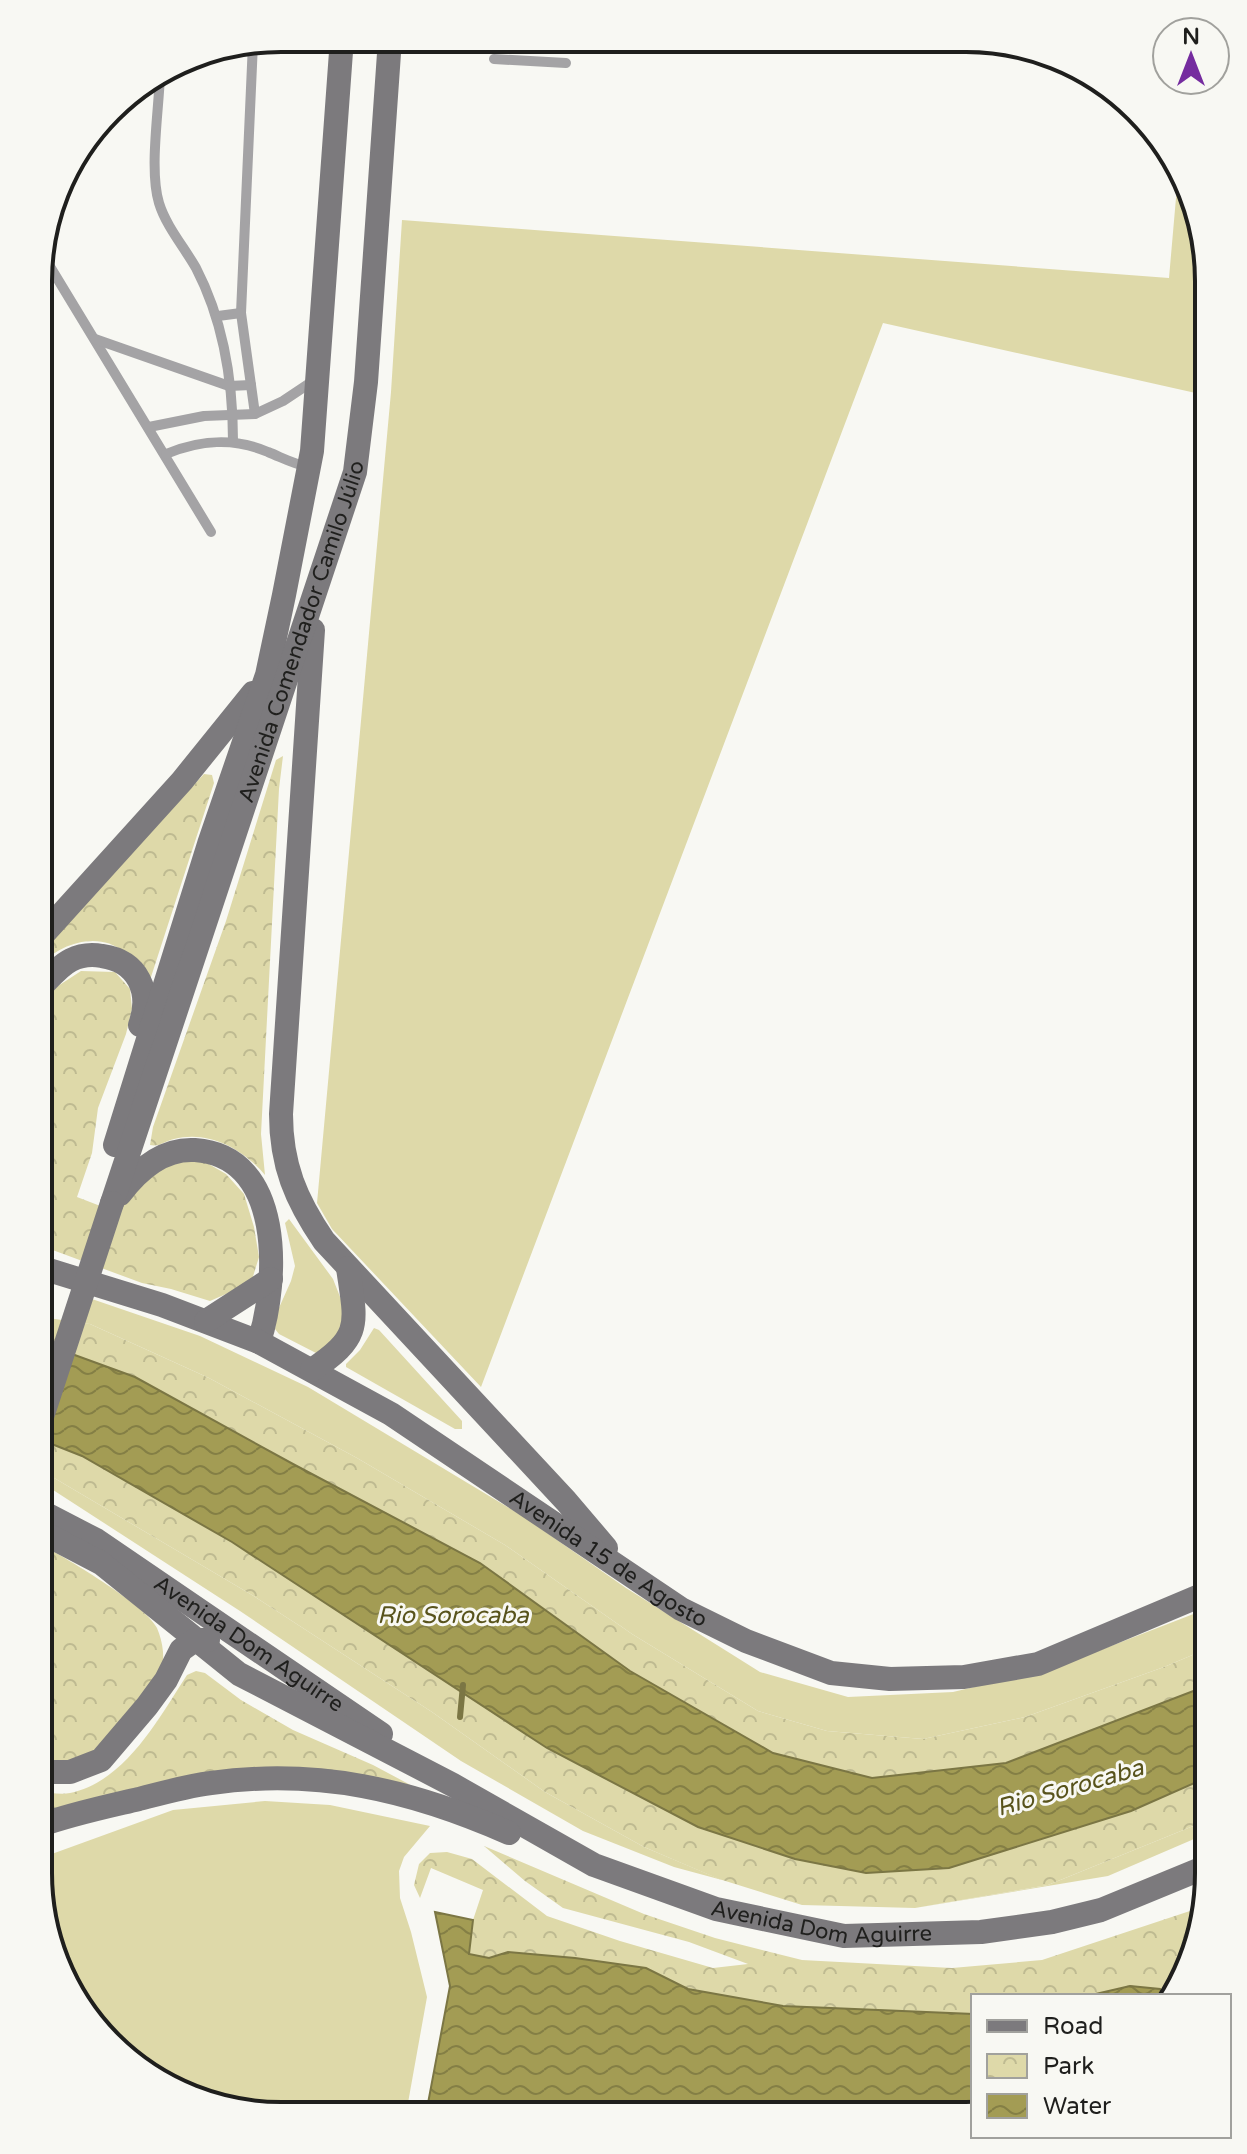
<svg xmlns="http://www.w3.org/2000/svg" width="1247" height="2154" font-family="'Varela Round',sans-serif">
<style>
.grass{fill:#ded9a9}
.park{fill:url(#park-crowns)}
.water{fill:url(#water-waves);stroke:#7b7644;stroke-width:2}
.lines{fill:none;stroke-linecap:round;stroke-linejoin:round}
.stream{stroke:#7b7644;stroke-width:6}
.lane{stroke:#a4a3a5;stroke-width:10}
.secondary{stroke:#7c7a7d;stroke-width:24}
.secondary-bridge{stroke:#7c7a7d;stroke-width:24}
.labels{text-anchor:middle;dominant-baseline:central;stroke-width:6;stroke-linejoin:round;paint-order:stroke}
.street-label{font-size:22px;fill:#1f1f1d;stroke:#f8f8f3}
.water-label{font-size:24px;font-style:italic;fill:#58531c;stroke:#f8f8f3}
.rim{fill:none;stroke:#1f1f1d;stroke-width:4}
</style>
<defs>
<pattern id="park-crowns" width="20" height="18" patternUnits="userSpaceOnUse" patternTransform="scale(2)"><rect width="20" height="18" fill="#ded9a9"/><path d="M2 6a3 3 0 1 1 6 0M12 15a3 3 0 1 1 6 0" fill="none" stroke="#beba91"/></pattern>
<pattern id="water-waves" width="16" height="10" patternUnits="userSpaceOnUse" patternTransform="scale(2)"><rect width="16" height="10" fill="#a39c54"/><path d="M0 5q4-4 8 0t8 0" fill="none" stroke="#847f45"/></pattern>
</defs>
<rect width="100%" height="100%" fill="#f8f8f3"/>
<g class="grass">
<path d="M1178 175 1196 202 1209 281V396L883 323 481 1387 332 1229 317 1203 391 392 402 220 1169 278Z"/>
<path d="M289 1219 333 1279 346 1312 336 1341 316 1353 279 1334 275 1329 278 1310 291 1281 295 1266 285 1223Z"/>
<path d="M89 1298 200 1336 308 1387 524 1517 626 1588 760 1672 848 1697 953 1692 1054 1668 1209 1608V1648L1164 1667 1025 1717 923 1739 827 1731 758 1711 632 1634 505 1545 357 1458 209 1378 90 1324 79 1323Z"/>
<path d="M374 1328 379 1330 462 1421V1429H455L346 1367V1364L360 1350Z"/>
<path d="M39 1469 252 1595 432 1712 545 1792 644 1847 722 1880 674 1867 583 1831 461 1761 240 1611 50 1488 38 1484Z"/>
<path d="M265 1801 330 1805 430 1826 404 1857 399 1871 400 1898 411 1932 427 1997 406 2114H248L187 2097 121 2056 51 1952 38 1873V1859L173 1810Z"/>
<path d="M1208 1820V1833L1108 1876 915 1908 1048 1885Z"/>
</g>
<g class="park">
<path d="M283 756 279 789 261 1134 265 1175C243 1149 209 1130 174 1139 165 1141 160 1147 150 1145L153 1127 226 921 276 760Z"/>
<path d="M204 774 212 775 214 783 150 980C141 971 133 960 124 952 98 930 59 944 39 966V951Z"/>
<path d="M81 971 115 972 130 989 132 1009 126 1034 98 1108 92 1153 77 1197 116 1212 131 1184 181 1158 207 1163 226 1174 244 1194 254 1227 259 1257 251 1283 210 1301 171 1289 142 1283 39 1245V1005L58 986Z"/>
<path d="M41 1317 90 1324 209 1378 357 1458 505 1545 632 1634 758 1711 827 1731 923 1739 1025 1717 1164 1667 1209 1648 1208 1820 1048 1885 915 1908 802 1905 719 1879 644 1847 545 1792 432 1712 252 1595 39 1469Z"/>
<path d="M38 1543C63 1556 146 1605 157 1628 163 1642 166 1661 160 1675 155 1685 144 1696 137 1704 110 1738 87 1771 38 1762Z"/>
<path d="M196 1671 205 1673 241 1700 293 1730 373 1765 433 1797 341 1775 38 1819V1792C48 1792 60 1795 70 1793 125 1782 159 1718 187 1675Z"/>
<path d="M484 1846 644 1914 715 1938 802 1960 952 1968 1042 1960 1205 1906 1191 1966 1173 1996H1164L1160 1989 1130 1986 1087 1996H973V2014L783 2006 688 1989 646 1968 575 1958 508 1952 489 1958 468 1954 473 1920 483 1890 431 1868 420 1898 414 1885 419 1864 430 1853 447 1852 472 1859 547 1916 620 1941 713 1968 748 1964 689 1942 563 1908 525 1881Z"/>
<path d="M622 2107 683 2115H609Z"/>
</g>
<g class="water">
<path d="M39 1342 135 1377 293 1464 480 1563 630 1671 773 1753 872 1778 1006 1763 1209 1685 1208 1777 1131 1811 949 1868 866 1873 795 1859 698 1827 547 1748 232 1542 82 1456 39 1439Z"/>
<path d="M435 1912 473 1920 469 1954 489 1958 508 1952 575 1958 646 1968 688 1989 783 2006 973 2014V2115H683L622 2107 609 2115 426 2114 450 1986Z"/>
<path d="M1130 1986 1160 1989 1164 1996H1087Z"/>
</g>
<g class="lines">
<path class="stream" d="M460 1717 463 1685"/>
<g class="lane">
<path d="M253 43 241 313 255 414"/>
<path d="M494 59 566 63"/>
<path d="M160 74C159 110 149 170 159 203 166 226 184 247 196 268 223 320 233 383 233 441"/>
<path d="M40 250 211 532"/>
<path d="M218 316 241 313"/>
<path d="M95 339 229 386 251 385"/>
<path d="M149 427 204 416 255 414 283 401 313 381"/>
<path d="M166 454C200 440 233 437 268 452 283 458 293 464 309 467"/>
</g>
<g class="secondary">
<path d="M313 630 281 1114C281 1165 296 1200 324 1241L566 1501 606 1548"/>
<path d="M39 939 182 781 253 693"/>
<path d="M39 989C49 979 59 966 71 960 81 955 92 954 102 956 138 961 152 992 140 1025"/>
<path d="M115 1145 209 844 267 675 284 595 312 451 342 38"/>
<path d="M120 1194C138 1170 162 1148 195 1150 284 1156 279 1280 259 1342"/>
<path id="s1" d="M112 1203 355 472 366 382 390 39"/>
<path id="s2" d="M39 1267 162 1305 259 1342 391 1414 681 1609 746 1641 831 1673 890 1679 964 1677 1038 1664 1209 1592"/>
<path d="M206 1321 271 1279"/>
<path d="M312 1370C363 1336 356 1324 348 1268"/>
<path id="s3" d="M38 1510 96 1540 381 1734"/>
<path id="s4" d="M38 1530 101 1563 239 1674 453 1785 594 1865 716 1909 844 1936 981 1932 1052 1922 1101 1910 1208 1866"/>
<path d="M38 1772H70L101 1760 147 1706 166 1680 181 1650 195 1640H208"/>
<path d="M38 1826C71 1814 105 1807 139 1799 162 1793 187 1786 211 1783 318 1768 411 1790 509 1833"/>
</g>
<path class="secondary-bridge" d="M39 1426 112 1203"/>
</g>
<g class="labels">
<g class="street-label">
<text stroke="none"><textPath href="#s1" startOffset="602">Avenida Comendador Camilo Júlio</textPath></text>
<text stroke="none"><textPath href="#s2" startOffset="644">Avenida 15 de Agosto</textPath></text>
<text stroke="none"><textPath href="#s3" startOffset="250">Avenida Dom Aguirre</textPath></text>
<text stroke="none"><textPath href="#s4" startOffset="888">Avenida Dom Aguirre</textPath></text>
</g>
<g class="water-label">
<text x="453" y="1615">Rio Sorocaba</text>
<text transform="translate(1070 1788) rotate(-16)">Rio Sorocaba</text>
</g>
</g>
<path d="M0 0H1247V2154H0ZM281 52H966A229 229 0 0 1 1195 281V1873A229 229 0 0 1 966 2102H281A229 229 0 0 1 52 1873V281A229 229 0 0 1 281 52Z" fill="#f8f8f3" fill-rule="evenodd"/>
<path class="rim" d="M281 52H966A229 229 0 0 1 1195 281V1873A229 229 0 0 1 966 2102H281A229 229 0 0 1 52 1873V281A229 229 0 0 1 281 52Z"/>
<rect x="971" y="1994" width="260" height="144" fill="#f8f8f3" stroke="#a1a19d" stroke-width="2"/>
<rect x="987" y="2020" width="40" height="12" fill="#7c7a7d" stroke="#a1a19d" stroke-width="2"/>
<text x="1043" y="2034" font-size="24" fill="#1f1f1d">Road</text>
<rect x="987" y="2054" width="40" height="24" fill="url(#park-crowns)" stroke="#a1a19d" stroke-width="2"/>
<text x="1043" y="2074" font-size="24" fill="#1f1f1d">Park</text>
<rect x="987" y="2094" width="40" height="24" fill="url(#water-waves)" stroke="#a1a19d" stroke-width="2"/>
<text x="1043" y="2114" font-size="24" fill="#1f1f1d">Water</text>
<g transform="translate(1191 56)"><circle r="38" fill="#f8f8f3" stroke="#a1a19d" stroke-width="2"/>
<path d="M0-6L14 30L0 20L-14 30Z" fill="#752c9f"/>
<text y="-12" font-size="22" font-weight="bold" text-anchor="middle" fill="#1f1f1d">N</text>
</g>
</svg>
